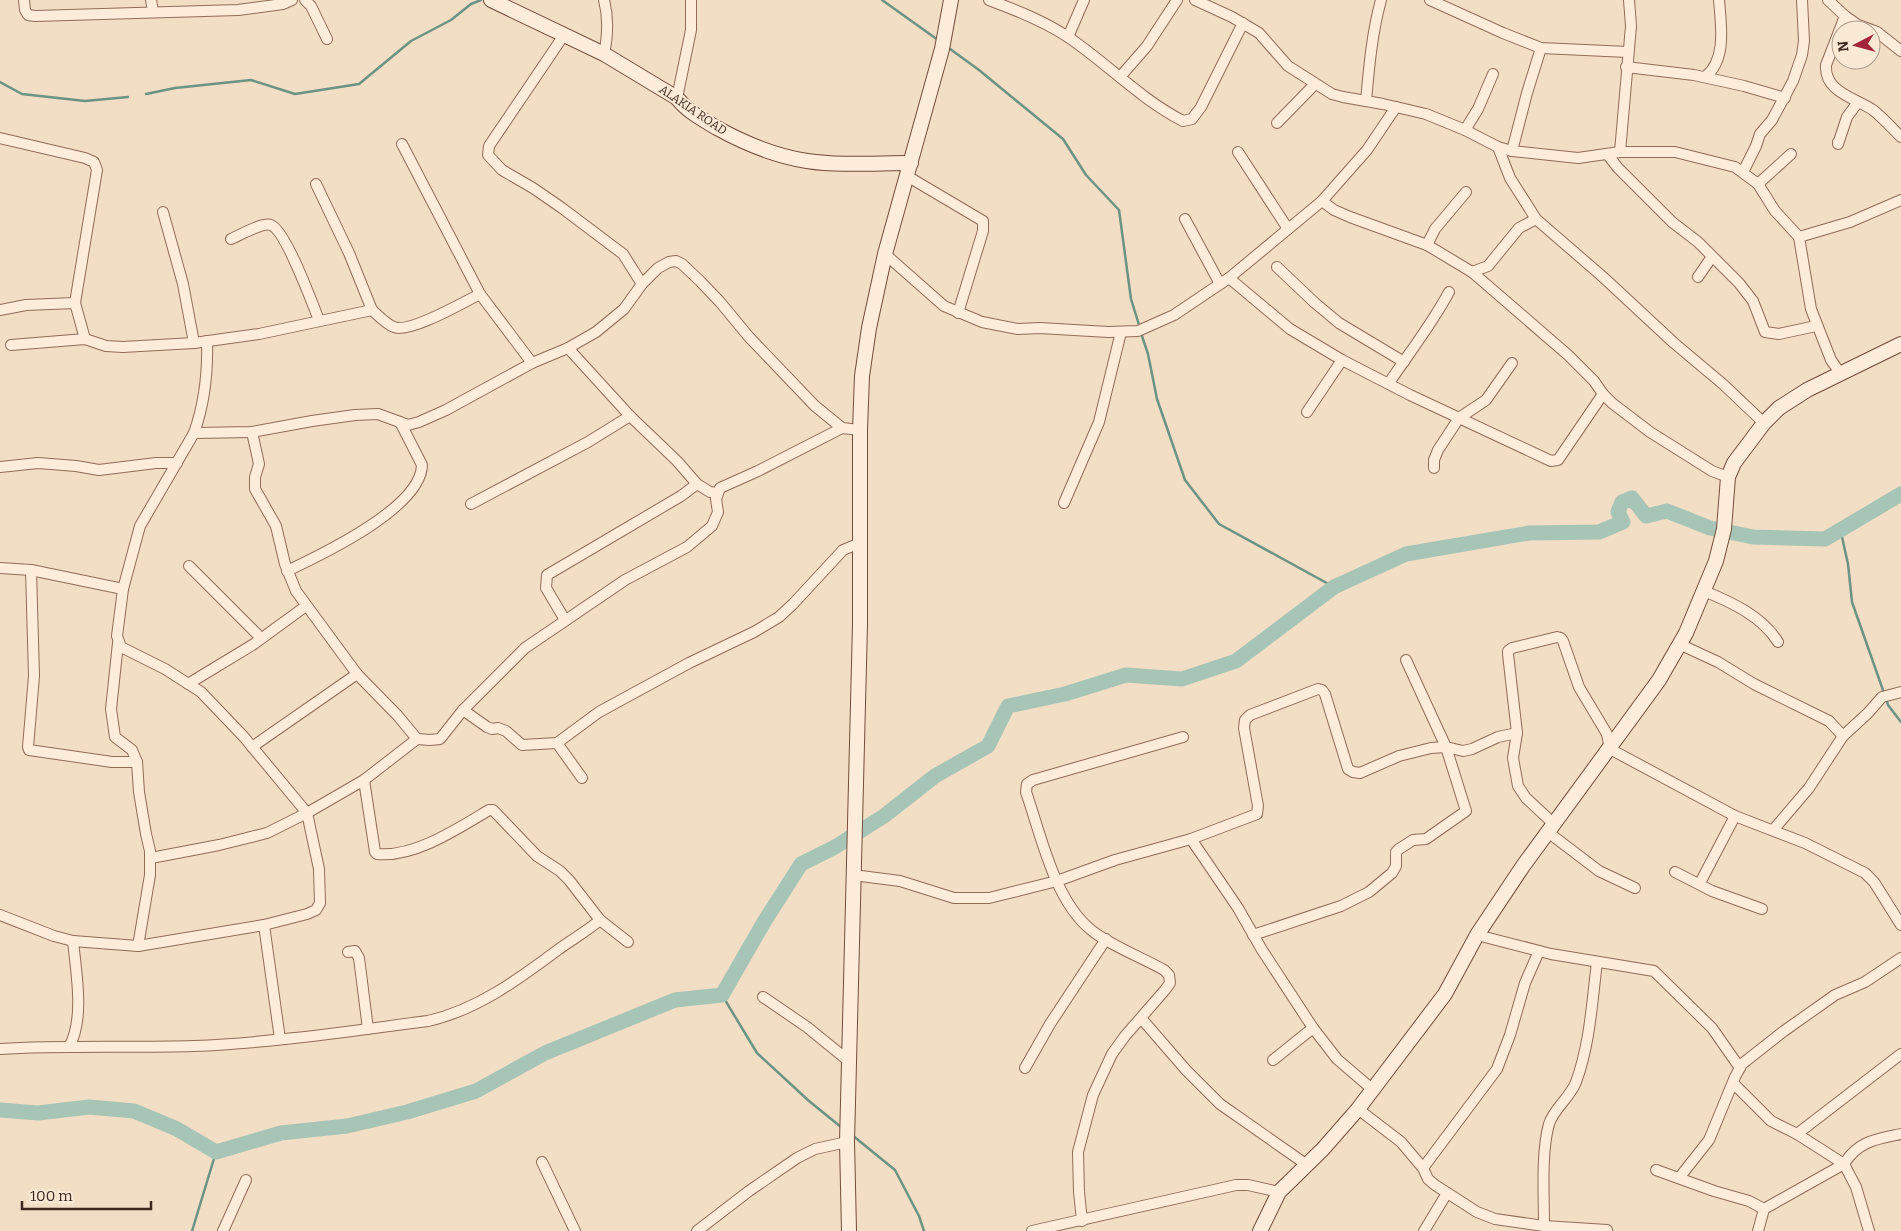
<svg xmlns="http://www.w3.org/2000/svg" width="1901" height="1231" font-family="Bitter,serif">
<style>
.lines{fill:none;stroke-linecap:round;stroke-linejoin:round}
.stream{stroke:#6c9484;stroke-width:2.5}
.river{stroke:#a7c5b7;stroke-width:15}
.street-casing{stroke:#8f6d59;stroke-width:12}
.secondary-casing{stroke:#714e3c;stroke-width:16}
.street{stroke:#fcecd9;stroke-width:10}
.secondary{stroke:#fcecd9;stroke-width:14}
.labels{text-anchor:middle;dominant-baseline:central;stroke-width:4;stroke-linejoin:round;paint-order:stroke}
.street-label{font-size:12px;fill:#3e281e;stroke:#f9e9d5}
</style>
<rect width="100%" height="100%" fill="#f2ddc5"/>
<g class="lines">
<g class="stream">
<path d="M882 0 938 40"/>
<path d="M946 46 979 70 1063 139 1086 175 1119 210 1131 299 1140 328"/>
<path d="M0 82 22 94 85 101 128 97"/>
<path d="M146 94 175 88 251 80 295 94 359 84 411 41 451 20 471 4 481 0"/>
<path d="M1141 333 1148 354 1157 399 1185 480 1219 524 1334 587"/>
<path d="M1840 528 1848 564 1852 602 1884 693"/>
<path d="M1886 698 1888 705 1901 722"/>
<path d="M722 995 757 1053 809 1101 841 1127"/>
<path d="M852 1135 895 1170 919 1216 924 1231"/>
<path d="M192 1231 216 1152"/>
</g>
<path class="river" d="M0 1110 38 1113 89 1107 134 1111 177 1129 216 1152 281 1133 347 1126 407 1112 476 1091 545 1053 675 1000 722 995 764 922 801 864 835 847 884 816 935 776 988 746 1008 706 1065 694 1126 675 1182 679 1236 661 1334 587 1406 554 1529 533 1599 532 1623 522 1618 512 1622 502 1632 498 1646 516 1667 511 1710 528 1753 537 1825 539 1901 494"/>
<g class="street-casing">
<g id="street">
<path d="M24 0 25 10 28 15 35 16 238 10 283 4 292 0"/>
<path d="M151 0 153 11"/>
<path d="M305 0 311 6 327 39"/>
<path d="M604 0C609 19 608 35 604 54"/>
<path d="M989 0C1016 10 1044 21 1068 37 1108 64 1140 99 1183 121L1192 119 1201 107 1243 23"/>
<path d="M1195 0 1232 17 1259 33 1288 66 1332 94 1343 97 1383 104 1426 114 1465 130 1498 147 1512 151 1578 158 1620 152H1675L1735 167 1758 184 1775 211 1799 237 1811 309 1831 360 1840 373"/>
<path d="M1430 0 1503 33 1541 48 1628 52"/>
<path d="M1828 0 1845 16 1858 25 1877 32 1901 51"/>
<path d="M1845 16 1826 65C1824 92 1855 98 1873 110 1883 118 1892 128 1901 137"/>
<path d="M564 35 489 146 488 155 502 170 533 188 562 208 623 254 642 284"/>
<path d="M1068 37 1084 0"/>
<path d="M1626 67 1694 75 1744 86 1785 98"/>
<path d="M1120 77 1147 46 1177 0"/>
<path d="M1705 77C1727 60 1721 25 1719 0"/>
<path d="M677 98 691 30V0"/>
<path d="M1366 101C1369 67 1372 33 1381 0"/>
<path d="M1277 123 1315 84"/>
<path d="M1465 130 1478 109 1493 74"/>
<path d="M0 138 85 158 94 162 97 170 75 303 26 305 0 310"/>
<path d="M1838 142V144L1847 117 1858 102"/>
<path d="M402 144 480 294 532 363"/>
<path d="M1498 147 1510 178 1536 219 1603 277 1674 343 1724 385 1764 423"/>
<path d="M1512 151 1527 93 1541 48"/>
<path d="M1238 152 1288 229"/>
<path d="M1620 152 1631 26 1629 0"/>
<path d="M1608 155 1618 168 1672 222 1698 242 1739 283 1753 301 1765 332 1779 334 1816 326"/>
<path d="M1743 172 1756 146 1760 134 1772 120 1793 81 1802 55 1804 41 1802 0"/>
<path d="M907 176 983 221V231L958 313"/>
<path d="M316 184 349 253 372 310"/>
<path d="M1758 184 1791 154"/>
<path d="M1322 201 1334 210 1350 217 1427 245 1472 272 1568 355 1594 381 1603 394 1612 403 1650 432 1712 471 1728 477"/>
<path d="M163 212 183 284 194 343"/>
<path d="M1185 219 1220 284"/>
<path d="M1799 237 1850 222 1901 200"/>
<path d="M231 239C240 235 263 222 271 225 286 231 312 303 319 320"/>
<path d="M1427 245 1435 229 1466 192"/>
<path d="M885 254 944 306 982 322 1018 329 1040 328 1108 332 1138 331 1174 315 1229 278 1322 201 1367 150 1396 107"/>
<path d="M1277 267 1315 303 1339 323 1404 362"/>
<path d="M1472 272 1488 266 1519 228 1536 219"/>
<path d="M1698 277 1711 258"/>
<path d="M1229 278 1290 329 1342 360 1410 395 1551 461 1558 460 1603 394"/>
<path d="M75 303 85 339"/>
<path d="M11 345 85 339 106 346 123 347 194 343 259 334 372 310C379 316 386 324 394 327 409 334 464 302 480 294"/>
<path d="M568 348 630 416 677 461 697 484 710 492 717 493"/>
<path d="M1389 383C1409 353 1432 324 1449 292"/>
<path d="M1307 412 1342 360"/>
<path d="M252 432 259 464 255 477V489L276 526 285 564 296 591 357 674 398 716 417 739"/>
<path d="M194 433 252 432 312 421 355 415 378 414 408 425 419 422 446 410 532 363 568 348 596 332 624 309 642 284 658 268 669 262 676 261 682 264 700 281 720 302 749 337 815 406 842 428"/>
<path d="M0 467 38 463 76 466 99 470 156 463H177"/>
<path d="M1434 468V460L1438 450 1459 418 1486 400 1512 363"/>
<path d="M1064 503 1099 422 1121 332"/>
<path d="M471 504 588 442 630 416"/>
<path d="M189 566 261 638"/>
<path d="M0 568 31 570 123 589 117 636 121 647 165 669 201 692 244 737 307 813 319 869 320 903 316 910 307 914 264 925 138 946 73 941 54 936 0 915"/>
<path d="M31 570 34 676 28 747 29 750 112 762H137"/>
<path d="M287 571C321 555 421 508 422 465L400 422"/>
<path d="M123 589 140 526 194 433C205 402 208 374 207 341"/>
<path d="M1704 591C1731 602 1762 616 1778 642"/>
<path d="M565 620 546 588 547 575 681 496 697 484"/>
<path d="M118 643 111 709 115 737 132 750 137 762 139 792 146 834 150 851V875L138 946"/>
<path d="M1679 644 1718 662 1754 684 1829 721 1843 736"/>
<path d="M188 684 254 644 306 606"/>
<path d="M463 710 487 727 492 729 498 728 506 731 522 745 557 743 599 712 689 663 754 632 779 617 793 604 843 550 860 543"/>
<path d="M557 743 582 778"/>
<path d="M252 747 357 674"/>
<path d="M364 780 375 852 377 854C414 858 459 828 489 810H493L537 856 560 871 569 880 600 920 628 942"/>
<path d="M1555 825 1526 798 1518 786 1513 758 1517 733 1508 654V651L1512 648 1557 637 1561 638 1563 641 1579 687 1607 734 1610 749 1735 816 1805 843 1865 873 1874 882 1901 925"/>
<path d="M1774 829 1809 788 1843 736 1868 713 1882 697 1901 692"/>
<path d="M1549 833 1599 871 1635 888"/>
<path d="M1191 839 1238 908 1262 950 1313 1028 1337 1059 1372 1089"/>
<path d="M151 858 219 845 267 833 307 813 364 780 417 739 430 740 440 739 463 710 525 648 625 580 687 547 712 526 718 512 716 499 720 488 758 471 842 428 860 430"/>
<path d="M1675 872 1712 891 1762 909"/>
<path d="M853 875 900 881 954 898H989L1057 881 1115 860 1191 839 1257 814 1258 806 1244 728 1245 720 1250 715 1318 689 1322 690 1325 694 1348 769 1353 772 1360 773 1399 756 1431 748 1446 747 1463 751 1472 749 1498 737 1517 733"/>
<path d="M1700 883 1735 816"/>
<path d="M264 925 280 1039"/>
<path d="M1253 935 1341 906 1369 892 1392 873 1396 866V852L1399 849 1413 840 1426 839 1466 811 1446 747 1406 660"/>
<path d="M1477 935 1551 954 1654 971 1712 1028 1740 1068"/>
<path d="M348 952 355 951 359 958 368 1029"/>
<path d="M763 997 807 1027 850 1062"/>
<path d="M1141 1018 1186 1070 1220 1104 1307 1165"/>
<path d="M69 1047C85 1019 76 972 73 941"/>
<path d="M0 1049C65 1045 129 1048 194 1046 272 1043 350 1031 428 1021 477 1010 519 979 559 949 573 939 587 931 600 920"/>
<path d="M1273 1060 1313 1028"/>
<path d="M1025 1068 1050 1024 1106 939"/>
<path d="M1733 1083 1771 1121 1797 1134 1844 1164 1856 1187 1869 1231"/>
<path d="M1358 1109 1401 1142 1423 1168 1428 1179 1435 1185 1477 1212 1495 1219 1544 1226 1607 1230"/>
<path d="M1797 1134 1901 1054"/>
<path d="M542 1162 575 1231"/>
<path d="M1423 1168 1497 1069 1510 1035 1525 983 1539 951"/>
<path d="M1656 1170 1714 1191 1749 1201 1764 1209"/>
<path d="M1679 1178 1709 1140 1735 1077 1742 1064 1784 1031 1835 995 1865 982 1901 958"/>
<path d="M1082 1221 1079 1192 1078 1152 1093 1095 1112 1054 1125 1036 1165 990 1170 983 1169 975 1164 970C1143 958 1107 944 1090 929 1054 899 1041 835 1026 792L1027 784 1033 780 1183 737"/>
<path d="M1544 1226C1544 1196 1541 1152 1549 1124 1554 1108 1570 1098 1576 1082 1590 1044 1592 1002 1597 962"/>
<path d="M223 1231 246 1180"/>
<path d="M697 1231 749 1191 797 1158 815 1149 847 1142"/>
<path d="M1032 1231 1236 1185H1248L1279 1192"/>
<path d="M1424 1231 1447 1193"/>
<path d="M1758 1231 1764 1209 1844 1164C1858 1141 1877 1139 1901 1134"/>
</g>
</g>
<g class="secondary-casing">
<g id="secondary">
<path d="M491 0 604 54 677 98C688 112 702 119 717 128 744 143 776 156 807 161 840 166 876 163 911 163"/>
<path d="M849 1231 847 1142 860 624V430L862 376 869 328 885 254 942 49 951 0"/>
<path d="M1260 1231 1279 1192 1323 1149 1358 1109 1445 994 1477 935 1523 866 1659 680 1686 633 1716 561 1724 529 1728 477 1734 463 1764 423 1779 408 1807 390 1901 344"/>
</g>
</g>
<use href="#street" class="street"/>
<use href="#secondary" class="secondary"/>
</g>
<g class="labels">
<g class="street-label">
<text transform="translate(693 110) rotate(34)">ALAKIA ROAD</text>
</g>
</g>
<g transform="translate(1856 45) rotate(264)"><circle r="24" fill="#f9e9d5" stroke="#ae9c8c"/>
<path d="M0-4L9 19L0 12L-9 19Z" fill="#a32338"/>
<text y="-8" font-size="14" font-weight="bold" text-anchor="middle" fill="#3e281e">N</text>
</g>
<path d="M22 1201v8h129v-8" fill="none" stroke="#3e281e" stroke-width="2.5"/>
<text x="30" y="1201" font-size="15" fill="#3e281e" stroke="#f9e9d5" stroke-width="4" paint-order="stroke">100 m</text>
</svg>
